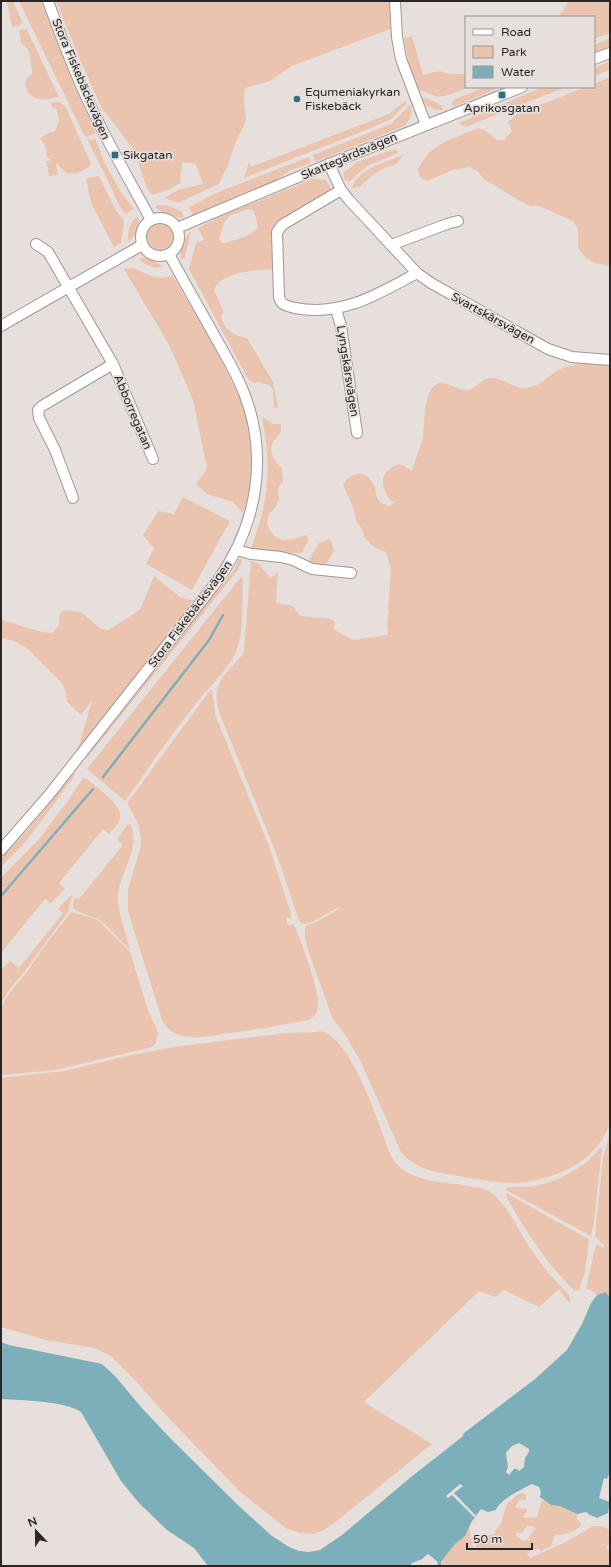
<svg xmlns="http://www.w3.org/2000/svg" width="611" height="1567" font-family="'Varela Round',sans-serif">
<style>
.green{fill:#ebc4b0;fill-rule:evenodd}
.water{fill:#7dafba;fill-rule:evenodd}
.pier{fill:#e6dfdb}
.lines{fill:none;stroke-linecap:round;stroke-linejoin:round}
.stream{stroke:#7dafba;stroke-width:2.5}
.minor-casing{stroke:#9f9794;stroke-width:12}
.minor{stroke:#fff;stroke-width:10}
.poi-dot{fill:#2a717d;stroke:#e6dfdb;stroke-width:1.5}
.labels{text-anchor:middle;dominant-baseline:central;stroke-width:3.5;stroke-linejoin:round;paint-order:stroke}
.street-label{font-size:12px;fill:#292625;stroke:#e6dfdb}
.poi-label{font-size:12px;fill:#292625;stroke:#e6dfdb;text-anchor:start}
</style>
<rect width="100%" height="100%" fill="#e6dfdb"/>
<g class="green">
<path d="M7 1H13L22 21 20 25 12 27Z"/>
<path d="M19 1H41L74 84 96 133 87 137 84 135Z"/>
<path d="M56 1H389L393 28 292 66 270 81 245 88 244 99 246 121 234 146 228 165 219 184 178 203 164 198 180 189 203 184 200 176 196 164 182 162 180 183 168 190 152 195 146 186 134 150 101 107 75 48Z"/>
<path d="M569 1H610V33L594 39V17H558Z"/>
<path d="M24 29 27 30 59 97C47 99 36 103 28 92 25 87 25 84 26 79L32 74C32 66 30 59 29 51L21 42 19 30Z"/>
<path d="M412 36 423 75 439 71 449 74H466V87H471L445 96 438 97 419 90C411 74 407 56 404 38Z"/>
<path d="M610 38V47L594 53V45Z"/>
<path d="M610 61V70L594 76V68Z"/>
<path d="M610 77V266L595 263 586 258 578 248V229L573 221 539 206H530L520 201 484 179 478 172 470 167 453 170 427 181 422 179 419 175 418 169 424 159 431 151 444 142 478 128 486 131 497 140H504L512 131 508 122 517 114 586 87H594V84Z"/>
<path d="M486 87H495L496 89 453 107 452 103 455 99Z"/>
<path d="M543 87H566L468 126 461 125 459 123Z"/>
<path d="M420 98C428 98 435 101 442 106L443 110C431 110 427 107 420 98Z"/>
<path d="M405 101 407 103 391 119 366 130 244 178 249 162 251 167 389 114Z"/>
<path d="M59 102 65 106 90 161 91 165C83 172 76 175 66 173L56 163 58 175 49 176 46 161 52 160 47 158 45 145 40 139 48 133 55 131 59 121 57 109 52 108 51 103Z"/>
<path d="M411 104C412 114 411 119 404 126L315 162 313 155 391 124Z"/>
<path d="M95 138 104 162 121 192 134 209 126 214C117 205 114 193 108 181 101 167 94 153 87 139L92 140Z"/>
<path d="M396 149 398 153 367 166 350 181H346L344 179V172L357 162Z"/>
<path d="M404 155 395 165 384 168 373 175 359 187 352 188C357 169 388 161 404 155Z"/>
<path d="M309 157 311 163 289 171 265 188 253 193 193 216 189 207 216 193Z"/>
<path d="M99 176 116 211 123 219 124 222 121 243 114 247 91 203 86 178Z"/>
<path d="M313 179 325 180 330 186V190L324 198 275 226 272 229V269C255 271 222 271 214 290L224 312 221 316C224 330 234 336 247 338L273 382 278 407 274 408 273 390 269 385 258 382 254 383 248 379 189 269 196 243 204 240 198 228 225 214ZM249 209 254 211 258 227C253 233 245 237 238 239 234 241 230 240 226 243H222L219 239 225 221 231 215Z"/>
<path d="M158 205H166L181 211 184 217 181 218 163 213 155 207Z"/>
<path d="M138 216C140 225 136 236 129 242 126 232 130 221 138 216Z"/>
<circle cx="160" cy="237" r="13"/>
<path d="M190 232H191L185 257 181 260C179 250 183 239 190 232Z"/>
<path d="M146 258 156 262 163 267C154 268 145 266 139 259Z"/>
<path d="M133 268 151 276 160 278 173 276 210 339 238 394 247 418 253 454 251 488 243 513 233 502 207 494 196 484 207 469 193 400 181 372 168 343 124 269Z"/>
<path d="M578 364H610V1125C596 1155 575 1170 543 1178 535 1180 527 1183 519 1183 499 1184 478 1179 458 1176 437 1172 415 1170 401 1152L360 1060 346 1036 333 1019 310 956 305 939V928L307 925 316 922 339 909V907L310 923 302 924 299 921 278 858 219 712C210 680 228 675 244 652L251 561 259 564 270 578 275 575 278 570 276 603 293 606 300 616 332 619 335 623 333 629 353 640 388 635 387 621 389 612 388 605 389 599 391 569 386 552 374 547 365 538 362 529 356 520 353 507 343 485C352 469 369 470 375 488 376 491 376 494 377 497 379 503 384 504 389 506L396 502 391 501C382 490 378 474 393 467 396 465 398 464 402 465 405 466 409 469 412 471 415 459 421 448 423 436 425 423 423 387 439 383 447 381 459 393 471 389 478 386 482 378 492 378 505 378 514 390 527 388 539 386 546 379 555 372 562 367 571 366 578 364Z"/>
<path d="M262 417 273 424H281V432C279 436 275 439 273 442 268 451 275 463 282 468L283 482C273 490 282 496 277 504 275 509 270 511 268 517 264 527 275 540 286 540 293 540 300 536 307 535L308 541 302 553 253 552 251 549C255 536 260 523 263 510 270 479 268 448 262 417Z"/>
<path d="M183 497 230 521 192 590 146 564 154 548 143 535 159 511 174 514Z"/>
<path d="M330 539 334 550 329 560 324 566 311 563 309 559 319 543Z"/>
<path d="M239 559H241L242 562 237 571 87 758 88 755 224 582 234 570Z"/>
<path d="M154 576 181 598 196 601 78 749 92 701 81 715 67 702 66 693 62 683 28 649 14 641 1 638V620C19 623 32 632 52 633L59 625V615L64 610 81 612 101 629 108 630 140 610Z"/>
<path d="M241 577 243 579C242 601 244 625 238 646 234 663 210 686 199 700 172 732 149 768 125 801L87 769Z"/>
<path d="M211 689C213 693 214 710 216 717L270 849 291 914V918H286L288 925 293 924 296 929C302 945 320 991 318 1006 318 1012 314 1017 308 1020 280 1025 251 1031 223 1034 209 1036 193 1040 180 1035 171 1033 166 1027 162 1020L128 911V889L141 846V838L138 823 128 805V802Z"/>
<path d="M74 773 75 775 40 823 22 846 1 867V858L25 833Z"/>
<path d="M83 778 87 779C96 787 123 805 120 818 119 824 113 829 109 834L103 829 59 883 65 889 51 903 45 899 1 953V878L39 839 67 802Z"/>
<path d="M129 824 131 825C141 850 119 873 118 897 118 914 126 933 130 949 119 941 112 929 101 921 94 917 76 912 73 908L74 898 79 899 123 845 117 840 126 826Z"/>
<path d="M71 895 72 896 68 912 28 967 9 990 1 1003V970L10 961 19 968 63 913 58 909Z"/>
<path d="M71 912 93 918 100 922 130 952 148 1010 158 1032 156 1043 152 1047 55 1070 1 1075V1010L6 998 16 985 29 969 47 943Z"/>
<path d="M322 1031C348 1040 370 1099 379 1124 384 1136 387 1150 394 1161 408 1181 442 1182 464 1185 472 1187 483 1187 490 1192 508 1204 520 1234 532 1251 543 1268 556 1281 569 1295L571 1302 569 1303 559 1289 539 1307 504 1290 495 1297 479 1291 364 1402 432 1444 333 1524 322 1531 313 1534 300 1533 287 1529 239 1491 165 1414 134 1379 111 1356 94 1348 46 1340 1 1327V1078L64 1071 123 1057 173 1047 286 1033 317 1032Z"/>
<path d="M610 1132V1297L605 1293 597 1295 591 1290 586 1289 595 1248 597 1244 604 1248V1243L602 1244 595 1236 603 1158Z"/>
<path d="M600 1148H602L594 1221 591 1236 506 1190V1188L511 1187C517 1187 523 1187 529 1187 555 1183 584 1169 600 1148Z"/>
<path d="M508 1194 588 1239 589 1241 585 1272 579 1290 575 1291C546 1264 526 1231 507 1198L506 1195Z"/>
<path d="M522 1493 526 1495V1499L524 1500 520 1499 515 1508 527 1509V1512L523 1516 524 1518 537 1517 542 1500 548 1502 551 1505 560 1506 577 1514V1519L581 1523V1526C573 1532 565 1535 555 1535L551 1546 541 1551 538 1548 535 1550 533 1549 527 1554 530 1558 566 1542 593 1526H602L610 1530V1545H608L606 1547 610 1551V1566H441C443 1553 463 1539 469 1528L474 1552 478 1539 484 1538 485 1536 495 1534C495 1527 501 1526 502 1520 504 1513 505 1507 509 1501H511L515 1496ZM527 1526H533L536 1529 533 1533 534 1529 530 1536 527 1537 531 1540H525L524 1541 517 1537 516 1533 523 1532Z"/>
</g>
<path class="water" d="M605 1292 610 1297V1514L608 1513 597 1518 590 1515 586 1512 577 1514 560 1506 551 1505 540 1497 541 1492 539 1487 532 1484C522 1489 499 1500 496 1510L488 1512 481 1509 472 1521 465 1536 455 1544 441 1562V1566H438L437 1561 428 1554 422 1559 412 1563 410 1566H208L194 1548 167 1530 139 1503 121 1481 81 1412C65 1401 21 1400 1 1399V1342L9 1345 102 1364 116 1377 140 1406 170 1438 241 1508 272 1536 289 1547 299 1551 309 1552 320 1550 342 1535 411 1477 462 1437 464 1433 535 1379 567 1350 582 1324 591 1303 597 1295ZM519 1443 529 1449V1452L525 1458 524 1467 519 1471 517 1469H514L509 1475 506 1472 508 1467 506 1453 512 1446Z"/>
<g class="pier">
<path d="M610 1472V1514L608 1513 610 1502 599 1498 604 1478 607 1479Z"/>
<path d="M460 1484 463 1486 454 1493 476 1516 474 1517 452 1495 448 1498 446 1496Z"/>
</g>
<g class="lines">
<g class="stream">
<path d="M103 777 209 640 223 615"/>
<path d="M1 896 93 789"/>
</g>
<g class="minor-casing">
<g id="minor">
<path d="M48 1C61 37 75 74 92 109 110 147 131 183 151 220"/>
<path d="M395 1 397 37 401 59 426 125"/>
<path d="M594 59 610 53"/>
<path d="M329 164 341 190 349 200 417 273 431 283 548 349 572 357 610 360"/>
<path d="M341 190 282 225 277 232 279 297C281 306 288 306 295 308 342 317 378 294 417 273"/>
<circle cx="160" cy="237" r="19"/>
<path d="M177 228 329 164 522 87"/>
<path d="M36 244 48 252 113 364 153 459"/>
<path d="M391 245 447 224 458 221"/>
<path d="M336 309 341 326 357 433"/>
<path d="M1 326 142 245"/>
<path d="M73 498 55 450 39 418 38 410 42 406 113 364"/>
<path d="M237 550 251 554 281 557 293 560 312 569 351 573"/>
<path d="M1 850 48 796 218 580C257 525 269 456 244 393 237 375 227 358 218 342 202 313 185 284 169 254"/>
</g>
</g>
<use href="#minor" class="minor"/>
</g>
<g class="poi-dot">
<rect x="498" y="91" width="8" height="8" rx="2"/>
<circle cx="297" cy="99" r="4"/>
<rect x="111" y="151" width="8" height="8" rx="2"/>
</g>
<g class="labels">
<g class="street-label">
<text transform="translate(81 79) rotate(67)">Stora Fiskebäcksvägen</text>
<text transform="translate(349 156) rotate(-23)">Skattegårdsvägen</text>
<text transform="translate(493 318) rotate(29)">Svartskärsvägen</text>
<text transform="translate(348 371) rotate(81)">Lyngskärsvägen</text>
<text transform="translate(133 412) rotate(67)">Abborregatan</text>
<text transform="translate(190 614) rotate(-53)">Stora Fiskebäcksvägen</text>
</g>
<g class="poi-label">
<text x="305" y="92">Equmeniakyrkan<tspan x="305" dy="14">Fiskebäck</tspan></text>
<text x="502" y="108" text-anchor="middle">Aprikosgatan</text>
<text x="123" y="155">Sikgatan</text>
</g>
</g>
<rect width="611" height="1567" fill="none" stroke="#292625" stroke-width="4"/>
<rect x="465" y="16" width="130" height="72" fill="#e6dfdb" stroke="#9a9592"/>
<rect x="473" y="29" width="20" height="6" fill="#ffffff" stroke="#9a9592"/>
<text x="501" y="36" font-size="12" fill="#292625">Road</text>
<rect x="473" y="46" width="20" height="12" fill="#ebc4b0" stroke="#9a9592"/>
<text x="501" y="56" font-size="12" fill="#292625">Park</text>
<rect x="473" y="66" width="20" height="12" fill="#7dafba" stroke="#9a9592"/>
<text x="501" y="76" font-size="12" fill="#292625">Water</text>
<g transform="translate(36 1531) rotate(338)" stroke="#e6dfdb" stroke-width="3" paint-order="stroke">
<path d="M0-3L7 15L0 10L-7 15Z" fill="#292625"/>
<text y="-6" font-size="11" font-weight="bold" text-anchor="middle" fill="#292625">N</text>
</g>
<path d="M467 1543v6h65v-6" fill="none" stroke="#292625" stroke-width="2"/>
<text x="473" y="1543" font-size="12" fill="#292625" stroke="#e6dfdb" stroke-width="3" paint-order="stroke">50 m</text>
</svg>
